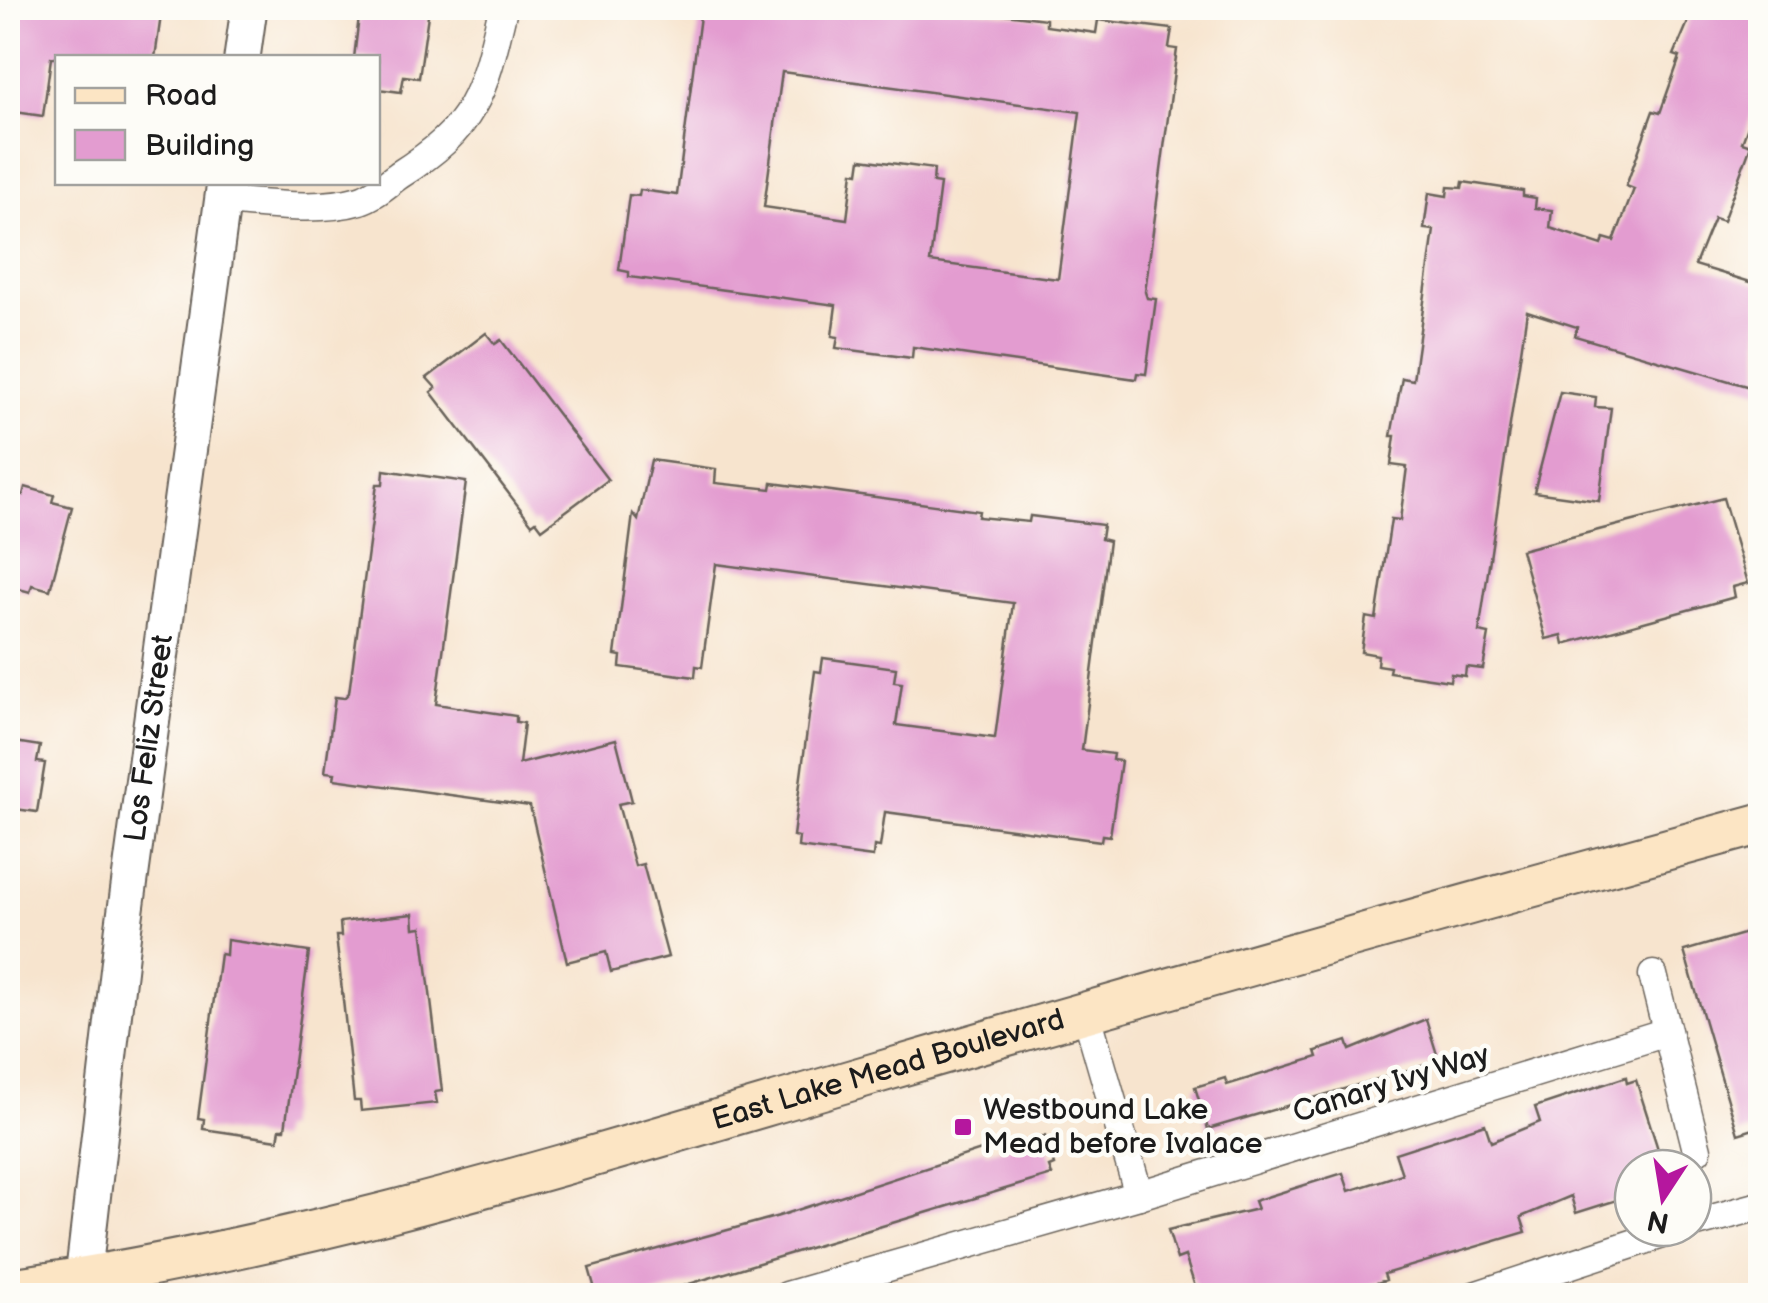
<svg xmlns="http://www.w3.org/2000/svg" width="1768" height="1303" font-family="'Balsamiq Sans',sans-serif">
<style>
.building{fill:#e39cd0;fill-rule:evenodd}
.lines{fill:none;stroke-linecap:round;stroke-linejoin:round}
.minor-casing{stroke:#69625a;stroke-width:31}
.tertiary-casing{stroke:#69625a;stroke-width:39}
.secondary-casing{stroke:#69625a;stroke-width:44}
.minor{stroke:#fff;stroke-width:28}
.tertiary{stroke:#fff;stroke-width:35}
.secondary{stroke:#fce5c4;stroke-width:40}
.poi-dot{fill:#b5179e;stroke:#fdfcf7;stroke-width:4}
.labels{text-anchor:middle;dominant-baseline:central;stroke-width:9;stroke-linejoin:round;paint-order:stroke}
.street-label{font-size:30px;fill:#1c1c1c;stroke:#fdfcf7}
.poi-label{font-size:30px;fill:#1c1c1c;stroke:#fdfcf7;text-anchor:start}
</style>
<rect width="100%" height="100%" fill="#fdfcf7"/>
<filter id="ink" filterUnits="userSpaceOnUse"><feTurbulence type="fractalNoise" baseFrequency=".01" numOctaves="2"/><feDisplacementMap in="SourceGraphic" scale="20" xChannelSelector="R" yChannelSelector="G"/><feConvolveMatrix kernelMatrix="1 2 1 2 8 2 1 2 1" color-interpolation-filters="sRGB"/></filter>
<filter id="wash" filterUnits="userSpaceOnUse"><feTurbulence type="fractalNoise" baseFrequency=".0048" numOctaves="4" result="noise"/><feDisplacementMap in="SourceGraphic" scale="40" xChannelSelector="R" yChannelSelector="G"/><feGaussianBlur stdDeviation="2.25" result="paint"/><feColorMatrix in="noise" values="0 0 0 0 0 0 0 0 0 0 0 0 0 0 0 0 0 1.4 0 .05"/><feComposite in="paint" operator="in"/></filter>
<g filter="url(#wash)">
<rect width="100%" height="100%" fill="#f7e4ce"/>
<g id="blocks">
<g class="building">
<path d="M8 8H162L155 58H51L43 116 8 111Z"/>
<path d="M360 8H429L419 78 404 76 401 92 378 89V58H354Z"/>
<path d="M701 8H958L1046 19V26L1096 33 1098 20 1172 29 1169 48 1177 49 1145 292 1147 298 1156 299 1146 374 1137 373 1136 379 913 347 912 358 836 348 838 337 832 336 836 305 629 277V272L619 270 629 195 639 196 640 190 677 195ZM782 72 1080 112 1058 279 930 262 940 184 933 183 934 169 861 159 859 173 853 172 847 219 764 207Z"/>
<path d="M1694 8H1760V93L1742 142 1751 145 1723 221 1714 218 1695 265 1760 285V390L1575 336 1577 327 1527 311 1479 632 1489 634 1483 669 1466 667 1465 676 1451 674 1450 681 1389 672 1390 667 1377 665 1378 655 1361 652 1366 617 1376 619 1391 519 1400 520 1407 467 1391 465 1395 436H1391L1402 378 1413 380 1434 230 1424 229 1429 193 1447 196 1448 187 1462 188 1463 182 1523 191V196L1536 198 1535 208 1552 210 1550 228 1602 245 1604 238 1614 241 1634 189 1626 186 1653 111 1660 113 1680 57 1674 55Z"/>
<path d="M486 333 495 344 501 340 608 480 542 529 536 521 532 524 431 392 436 388 427 378Z"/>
<path d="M1560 392 1596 397 1595 407 1611 408 1599 501 1534 492Z"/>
<path d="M651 460 716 469 715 483 771 489 772 483 979 511 978 517 1029 522 1030 516 1103 525 1101 539 1109 541 1082 750 1113 754 1112 760 1121 761 1110 836 1102 835 1101 841 885 812 880 847 874 846 873 857 798 847 799 837 793 836 815 671 821 672 823 658 896 668 894 682 902 683 896 725 995 738 1013 603 716 564 702 667 696 666 695 677 620 667 621 656 615 655 633 514 638 520Z"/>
<path d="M384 470 466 482 436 704 516 716V722L524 723 519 764 616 739 632 801 618 804 635 866 643 864 668 957 611 972 606 952 567 962 530 806 334 779 335 773 325 772 335 697 344 698 349 693 377 484H383Z"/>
<path d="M25 487 54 495 52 502 72 507 50 590 32 585 30 592 8 586V491L23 495Z"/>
<path d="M1723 498 1748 583 1733 587 1735 597 1564 644 1562 635 1546 639 1521 550Z"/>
<path d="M8 741 40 746 37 762 45 763 37 812 8 808Z"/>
<path d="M413 914 414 928 422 927 442 1091 435 1092 437 1103 361 1111 360 1101H354L336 936H341L340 922Z"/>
<path d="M1760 929V1127L1738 1134 1684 951Z"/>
<path d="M227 940 309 952 285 1129H280L278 1140 203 1129 204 1119 198 1118 220 954 226 955Z"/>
<path d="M1426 1019 1439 1061 1208 1129 1195 1087 1225 1078 1227 1085 1318 1057 1316 1051 1347 1041 1350 1050Z"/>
<path d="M1626 1077 1627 1083 1636 1080 1664 1168H1633V1195L1576 1213 1571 1196 1521 1217 1526 1232 1384 1274 1386 1280 1338 1296H1198L1185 1256 1177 1259 1168 1230 1257 1209 1254 1201 1343 1173 1349 1191 1402 1174 1395 1153 1485 1124 1491 1142 1540 1122 1535 1107Z"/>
<path d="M1045 1136 1054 1165 1049 1167 1052 1175 649 1296H597L589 1268 779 1216 984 1149 985 1152Z"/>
</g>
</g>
</g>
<g filter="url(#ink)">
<use href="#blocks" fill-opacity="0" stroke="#69625a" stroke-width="2.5"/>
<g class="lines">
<g class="minor-casing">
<g id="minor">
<path d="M223 201C266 204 319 212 360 200 374 196 388 183 399 175 477 126 483 93 503 8"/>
<path d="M1653 975 1697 1150"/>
<path d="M1086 1012 1139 1195"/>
<path d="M1693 1224 1760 1206"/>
<path d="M787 1296 1139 1195 1667 1032"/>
<path d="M1474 1296 1681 1228"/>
</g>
</g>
<g class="tertiary-casing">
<g id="tertiary">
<path d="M242 58 249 8"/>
<path id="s1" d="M81 1296 123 931 225 182"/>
</g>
</g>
<g class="secondary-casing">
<g id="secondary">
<path id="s2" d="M8 1289C301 1248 573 1162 856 1079 1157 991 1458 906 1760 824"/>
</g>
</g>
<use href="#minor" class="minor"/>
<use href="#tertiary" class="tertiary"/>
<use href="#secondary" class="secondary"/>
</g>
</g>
<rect class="poi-dot" x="953" y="1117" width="20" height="20" rx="5"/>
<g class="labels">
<g class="street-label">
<text stroke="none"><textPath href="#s1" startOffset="562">Los Feliz Street</textPath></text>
<text stroke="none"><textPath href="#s2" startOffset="908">East Lake Mead Boulevard</textPath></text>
<text transform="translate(1391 1084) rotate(-17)">Canary Ivy Way</text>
</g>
<g class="poi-label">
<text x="983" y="1110">Westbound Lake<tspan x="983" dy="34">Mead before Ivalace</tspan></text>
</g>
</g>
<rect width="1768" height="1303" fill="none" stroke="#fdfcf7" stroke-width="40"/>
<rect x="55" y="55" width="325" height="130" fill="#fdfcf7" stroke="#a3a29f" stroke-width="2.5"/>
<rect x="75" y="88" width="50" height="15" fill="#fce5c4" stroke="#a3a29f" stroke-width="2.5"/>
<text x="145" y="105" font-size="30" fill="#1c1c1c">Road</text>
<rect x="75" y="130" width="50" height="30" fill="#e39cd0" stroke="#a3a29f" stroke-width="2.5"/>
<text x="145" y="155" font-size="30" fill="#1c1c1c">Building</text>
<g transform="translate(1663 1198) rotate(192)"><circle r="48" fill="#fdfcf7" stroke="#a3a29f" stroke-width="2.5"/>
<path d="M0-8L18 38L0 25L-18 38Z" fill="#b5179e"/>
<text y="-15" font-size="28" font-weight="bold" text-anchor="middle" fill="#1c1c1c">N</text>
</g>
</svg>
